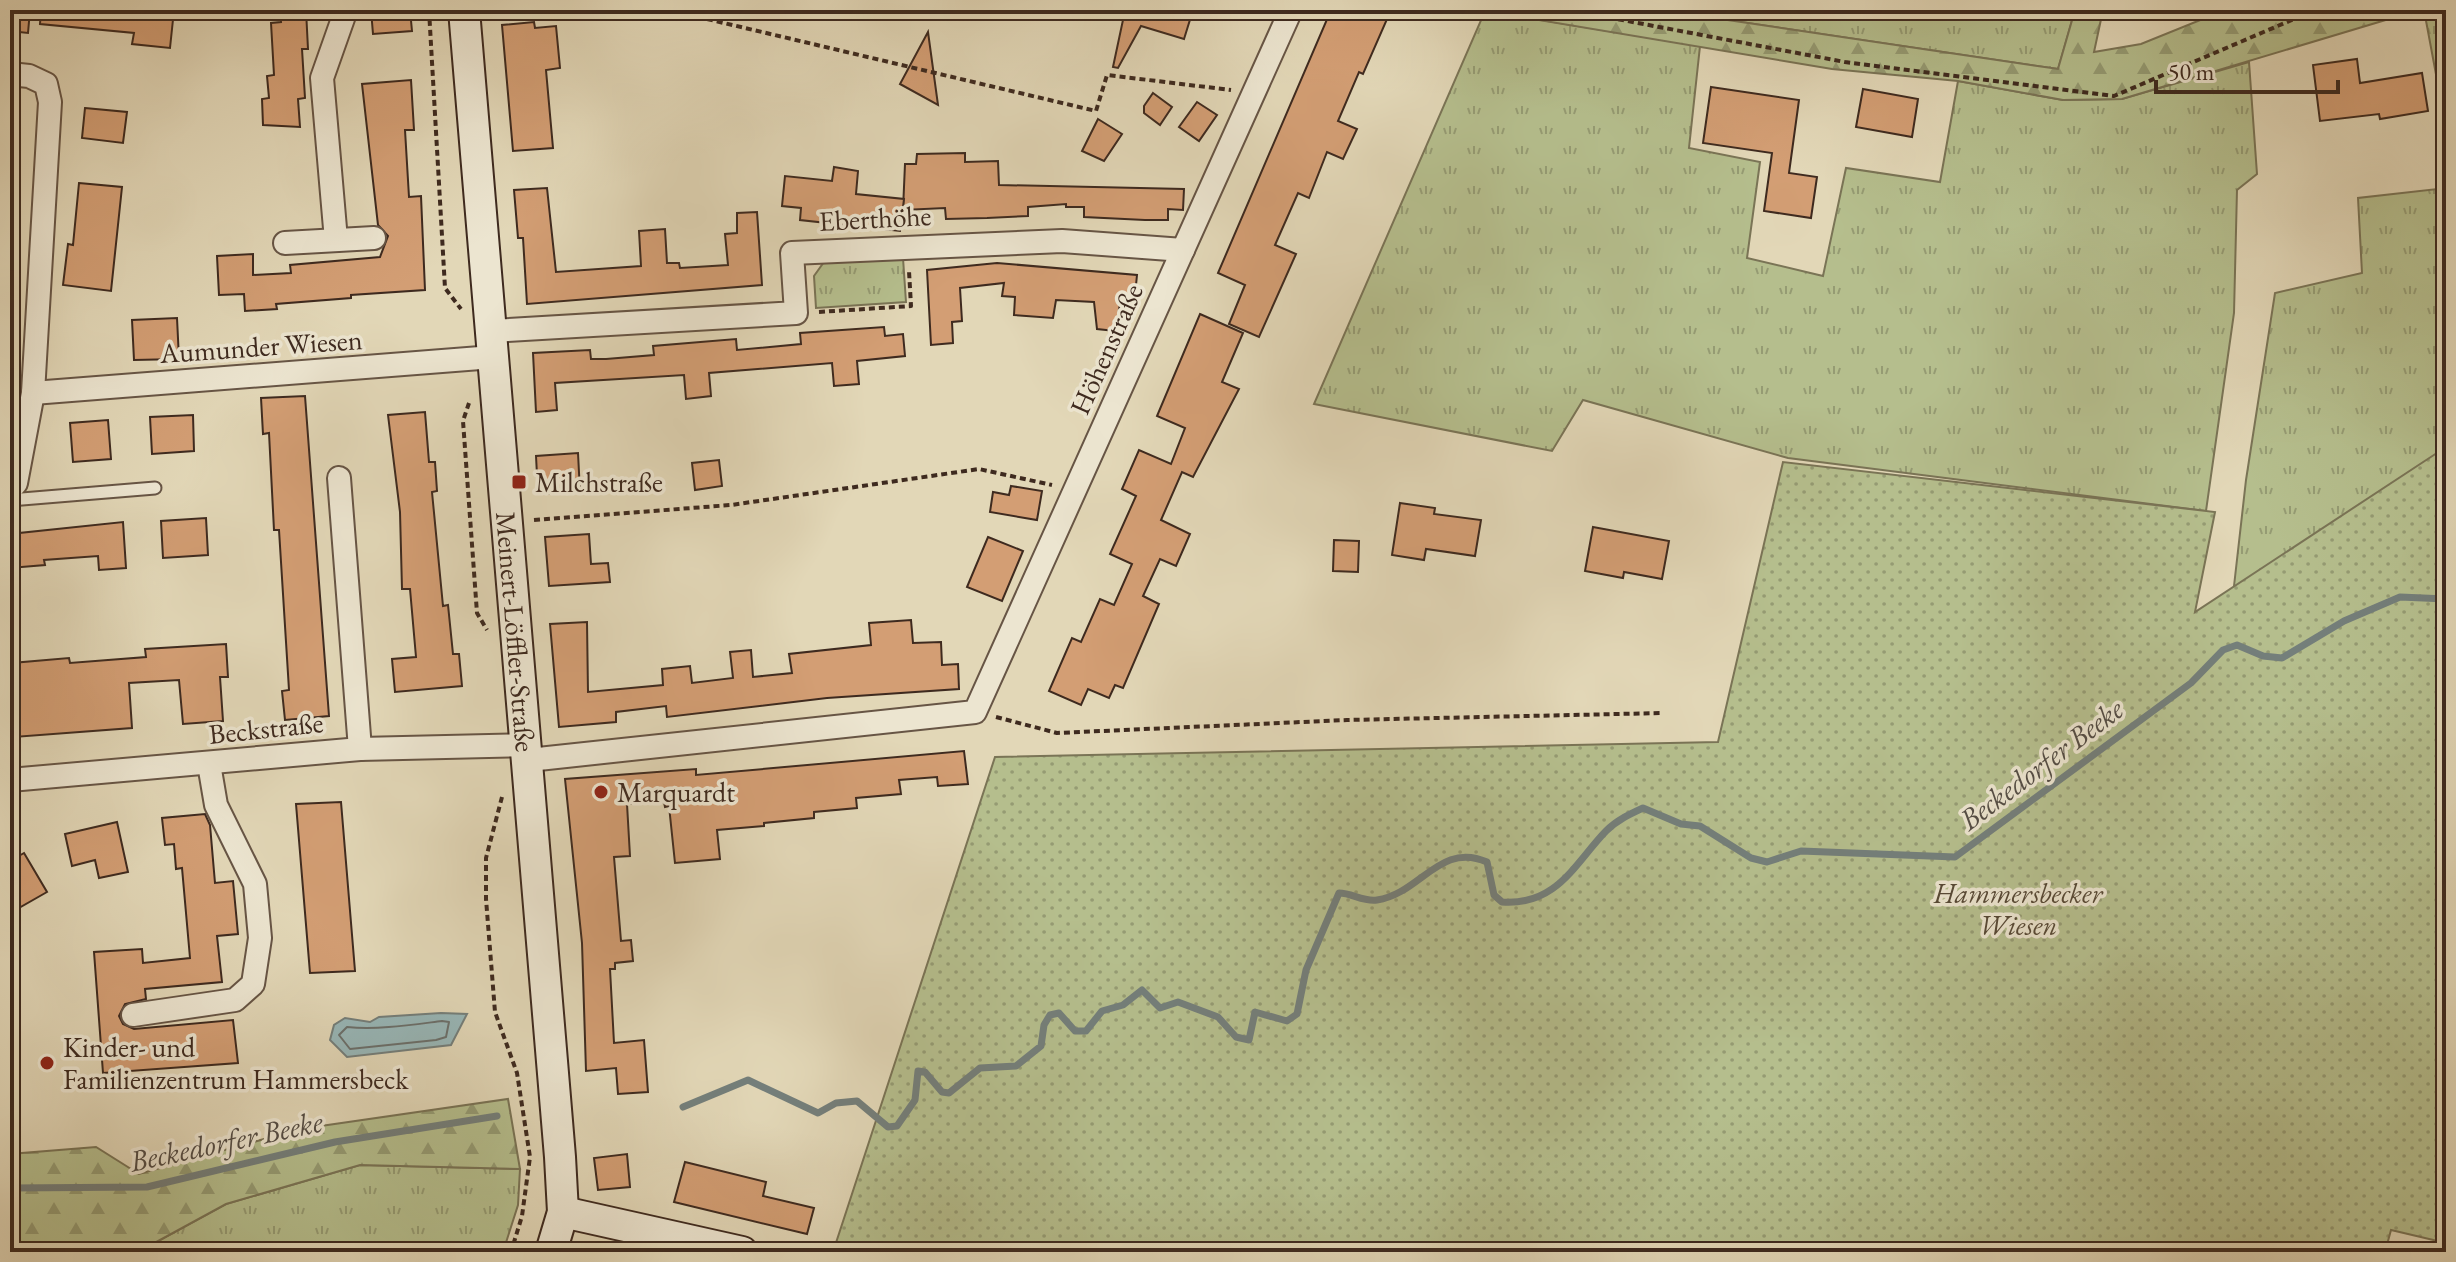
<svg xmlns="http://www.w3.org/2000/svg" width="2456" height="1262" font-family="'EB Garamond',serif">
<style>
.grass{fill:url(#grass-tufts);stroke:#7a7456;stroke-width:2}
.forest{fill:url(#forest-firs);stroke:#7a7456;stroke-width:2}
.park{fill:url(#park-dots);stroke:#7a7456;stroke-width:2}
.water{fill:#98b7b8;stroke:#747f7b;stroke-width:2}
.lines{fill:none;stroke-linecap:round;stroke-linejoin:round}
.shore{stroke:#6b706c;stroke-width:2}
.stream{stroke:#747f7b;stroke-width:7}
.building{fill:#d39e74;stroke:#3e2a1f;stroke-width:2}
.lane-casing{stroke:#675545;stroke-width:15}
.street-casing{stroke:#675545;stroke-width:26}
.secondary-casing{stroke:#3e2a1f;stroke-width:34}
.path{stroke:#3e2a1f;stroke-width:4;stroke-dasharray:6 4;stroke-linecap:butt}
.lane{stroke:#ece5d0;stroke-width:11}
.street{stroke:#ece5d0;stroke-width:22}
.secondary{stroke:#ece5d0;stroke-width:30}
.poi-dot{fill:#8f2418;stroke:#ece5d0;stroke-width:3}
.labels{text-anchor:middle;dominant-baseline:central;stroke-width:7;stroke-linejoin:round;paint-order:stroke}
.street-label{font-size:28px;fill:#3e2a1f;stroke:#ece5d0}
.poi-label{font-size:28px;fill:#3e2a1f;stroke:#ece5d0;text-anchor:start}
.park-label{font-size:28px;font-style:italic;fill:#564835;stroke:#ece5d0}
.water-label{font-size:30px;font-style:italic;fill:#544d45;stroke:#ece5d0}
</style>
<defs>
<pattern id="grass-tufts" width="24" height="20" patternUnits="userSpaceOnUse" patternTransform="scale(2)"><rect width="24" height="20" fill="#b5be8d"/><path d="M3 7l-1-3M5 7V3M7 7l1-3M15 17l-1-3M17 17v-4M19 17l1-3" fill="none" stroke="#959b73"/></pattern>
<pattern id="forest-firs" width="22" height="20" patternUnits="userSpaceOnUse" patternTransform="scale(2)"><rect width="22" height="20" fill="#b5be8d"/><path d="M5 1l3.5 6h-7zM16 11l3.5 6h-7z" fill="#959b73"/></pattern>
<pattern id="park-dots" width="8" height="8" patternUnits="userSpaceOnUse" patternTransform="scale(2)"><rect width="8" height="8" fill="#b5be8d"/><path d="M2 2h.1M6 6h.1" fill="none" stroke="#959b73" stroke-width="1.8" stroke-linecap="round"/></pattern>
</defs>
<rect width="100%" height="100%" fill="#e2d7b7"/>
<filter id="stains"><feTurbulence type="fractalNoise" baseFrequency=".0025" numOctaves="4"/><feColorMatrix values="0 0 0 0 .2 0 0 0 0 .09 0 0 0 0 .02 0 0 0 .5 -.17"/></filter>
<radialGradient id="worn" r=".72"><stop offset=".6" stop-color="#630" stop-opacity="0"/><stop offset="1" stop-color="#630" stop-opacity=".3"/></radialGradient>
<g class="grass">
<path d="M1660 10H2075L2058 69Z"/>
<path d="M2424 10H2446V128Z"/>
<path d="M1485 11 1700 46 1689 148 1760 162 1747 258 1823 276 1846 168 1940 182 1958 81 2063 100 2122 99 2249 62 2257 174 2237 190 2234 313 2206 511 1788 458 1583 400 1552 451 1314 404Z"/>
<path d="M2446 188V454L2233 595 2246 480 2275 293 2362 273 2358 198Z"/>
<path d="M903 258 906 302 816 308 814 276 824 262Z"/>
<path d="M360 1165 520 1169 518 1205 503 1252H466L441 1245 438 1252H138L226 1204Z"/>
</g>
<g class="forest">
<path d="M1660 10 2058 69 2075 10H2103L2094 52 2141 44 2225 10H2419L2122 99 2063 100 1958 81 1832 69 1485 11Z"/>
<path d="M508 1099 520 1169 360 1165 226 1204 138 1252H10V1154L96 1147 139 1174 300 1129Z"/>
</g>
<path class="park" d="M2446 447V1243L2391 1230 2385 1252H833L995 757 1718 742 1783 462 2215 512 2195 612Z"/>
<path class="water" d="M441 1013 467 1014 451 1045 347 1057 330 1040 334 1025 345 1018 370 1022 379 1017Z"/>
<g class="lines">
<path class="shore" d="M442 1021 449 1022 446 1037 436 1040 350 1049 339 1035 347 1027C378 1030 410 1025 442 1021Z"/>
<g class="stream">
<path d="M683 1107 748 1080 818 1113 836 1103 857 1101 888 1127 897 1126 915 1100 918 1071 925 1072 942 1092 949 1093 980 1068 1016 1066 1041 1046 1044 1025 1050 1015 1059 1013 1075 1031H1086L1102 1011 1123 1005 1142 990 1160 1008 1178 1002 1218 1017 1236 1037 1249 1040 1255 1012 1287 1021 1297 1014 1306 970 1339 893C1352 893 1363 902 1377 900 1420 894 1440 841 1487 862L1494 895 1502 902C1557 906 1575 863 1606 831 1617 820 1630 814 1643 808L1681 824 1700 826 1751 858 1767 862 1801 851 1955 857 2191 683 2223 650 2237 645 2263 656 2282 658 2344 621 2400 597 2446 599"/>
<path d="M10 1188 147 1187 335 1142 497 1116"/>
</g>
</g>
<g class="building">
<path d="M10 10H30L28 33 10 31Z"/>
<path d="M41 10H174L170 48 132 44 134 33 40 24Z"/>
<path d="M280 10H306L308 49H302L305 98 298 99 300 127 263 125 262 99 269 98 267 76 274 75 271 23 281 22Z"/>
<path d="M371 10H410L412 31 373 34Z"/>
<path d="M1107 10H1193L1184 39 1141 26 1118 68 1113 67 1123 20 1106 15Z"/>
<path d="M1331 10H1391L1363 74 1359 72 1338 121 1357 129 1343 159 1327 152 1309 198 1298 193 1275 245 1296 254 1259 337 1229 324 1245 285 1218 273Z"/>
<path d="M534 22 535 28 556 26 560 68 546 70 553 148 513 151 502 25Z"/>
<path d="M928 32 938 105 900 84Z"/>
<path d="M2357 59 2360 83 2422 73 2428 111 2380 119 2379 114 2320 121 2313 65Z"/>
<path d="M411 80 414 130H405L409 197 421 196 425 290 351 295V298L276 304 277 309 245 311 244 294 219 295 217 256 253 254V275L291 273 290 265 380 257 388 236 378 225 362 84Z"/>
<path d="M1711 87 1799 100 1789 173 1817 177 1811 218 1764 211 1772 153 1703 143Z"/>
<path d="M1863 89 1918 99 1912 137 1856 127Z"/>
<path d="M1153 93 1172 107 1160 125 1144 113V106Z"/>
<path d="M1197 102 1217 115 1199 141 1179 127Z"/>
<path d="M85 108 127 112 123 143 82 138Z"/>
<path d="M1098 119 1122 134 1104 161 1082 151Z"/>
<path d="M965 153V162L998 161 999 185 1184 189 1183 210 1168 209V220H1145L1084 217V207H1066V204L1028 207V216L987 218 946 219 945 208 903 210 905 164H916L917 154Z"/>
<path d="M834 167 858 171 856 194 904 199 900 231 800 220 801 208 782 206 785 176 832 181Z"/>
<path d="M79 183 122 187 111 291 63 285 68 244 73 245Z"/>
<path d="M547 188 556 272 641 266 639 231 665 229 667 263H679L680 268 728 265 725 234 737 233V213L757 212 762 285 527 304 523 238H518L514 190Z"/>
<path d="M997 263 1137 275 1134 305 1120 304 1115 331 1097 329 1094 302 1056 300 1053 318 1014 315 1015 297 1002 296 1004 283 960 288 962 321 952 322 953 343 931 345 927 270Z"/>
<path d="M1200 314 1243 333 1222 382 1239 389 1193 477 1182 472 1161 520 1190 534 1176 566 1160 559 1143 596 1159 604 1123 688 1115 685 1109 698 1088 689 1081 705 1049 691 1072 638 1081 642 1100 599 1114 605 1132 564 1110 554 1136 496 1122 489 1139 450 1171 464 1185 428 1157 416Z"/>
<path d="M177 318 179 359 134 360 132 320Z"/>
<path d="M884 327 885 336 903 334 905 356 857 361 859 384 834 386 832 363 709 373 711 396 686 399 684 375 555 383 557 410 536 412 533 353 590 350 591 359H606L654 355 653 346 736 339 737 350 801 344 800 333Z"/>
<path d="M305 396 329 716 285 720 282 691 289 690 279 530H274L269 433 263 434 261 398Z"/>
<path d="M425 412 429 462H435L437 491 432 492 443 606 448 605 453 654H459L462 686 395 692 392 659 416 657 410 589H402L400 512 388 415Z"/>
<path d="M193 415 194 451 152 454 150 417Z"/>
<path d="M108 420 111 459 73 462 70 423Z"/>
<path d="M578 453 580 492 538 494 536 456Z"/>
<path d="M719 460 722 486 695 490 692 463Z"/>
<path d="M1011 486 1042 491 1037 520 990 512 993 492 1009 495Z"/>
<path d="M1400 503 1435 508 1434 514 1481 520 1475 556 1426 549 1424 560 1392 555Z"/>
<path d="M206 518 208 555 163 558 161 521Z"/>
<path d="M123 522 126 568 99 570 98 556 44 560 45 565 10 568V534Z"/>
<path d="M1593 527 1669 541 1662 579 1624 572 1623 578 1585 571Z"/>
<path d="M589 534 591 564 608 563 610 582 549 586 545 537Z"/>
<path d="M988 537 1023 551 1002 601 967 587Z"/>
<path d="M1334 540 1359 541 1358 572 1333 571Z"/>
<path d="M911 620 913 643 941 642 942 665 958 664 959 689 827 698 667 717 666 706 616 712V722L559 727 550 624 587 622 588 692 663 685 662 669 690 666 692 683 733 678 730 652 751 650 753 677 792 673 789 654 871 645 869 623Z"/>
<path d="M226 644 228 677H220L223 721 183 724 179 680 129 683 132 728 14 737 12 663 69 658 70 663 146 657 145 649Z"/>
<path d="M964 751 968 784 938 786 937 777 899 780 901 794 856 798 857 808 814 812V818L764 823V826L717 830 720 859 675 863 669 806 665 807 664 802 627 804 630 856 614 857 621 941 631 940 633 961 615 963V969H610L614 1043 644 1040 648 1092 618 1094 616 1068 586 1071 582 943 565 779 696 769V775Z"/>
<path d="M341 802 355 971 310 973 296 804Z"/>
<path d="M205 814 210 825 215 883 233 881 238 934 217 936 222 982 145 989 146 999 125 1004 119 1016 123 1024 134 1029 233 1020 238 1063 103 1073 94 952 142 949 143 963 190 958 182 868 176 869 174 844 165 845 162 818Z"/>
<path d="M117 822 128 872 99 878 95 860 72 866 65 834Z"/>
<path d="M24 853 47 892 10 913V861Z"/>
<path d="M627 1154 630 1187 598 1190 594 1158Z"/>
<path d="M685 1162 766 1182 763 1196 814 1208 807 1234 674 1202Z"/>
</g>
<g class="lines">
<g class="lane-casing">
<path id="lane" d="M10 500 155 488"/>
</g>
<g class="street-casing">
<g id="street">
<path d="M10 74 29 76 46 84 50 102 33 393 16 483 10 490"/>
<path d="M336 240 322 78 346 10"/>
<path d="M285 243 374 238"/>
<path d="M492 331 796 313 792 253 1062 241 1183 250"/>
<path d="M33 393 493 357"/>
<path d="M339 478 360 749"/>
<path d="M529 760 975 712 1291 10"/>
<path d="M10 780 360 749 528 745"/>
<path d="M133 1015 235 1000 253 984 260 938 255 884 216 805 209 764"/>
</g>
</g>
<g class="secondary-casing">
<g id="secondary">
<path id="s1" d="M464 10 560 1157 563 1212 551 1252"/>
<path d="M563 1212 742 1252"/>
</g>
</g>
<g class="path">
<path d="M429 10 445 288 461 309"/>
<path d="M1569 10 1845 62 2114 96 2315 10"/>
<path d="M707 19 1096 111 1107 75 1231 90"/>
<path d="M819 312 911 306 909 271"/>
<path d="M469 403 463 421 477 613 487 630"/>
<path d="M534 520 731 505 979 469 1052 485"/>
<path d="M996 717 1057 733 1347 720 1663 713"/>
<path d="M502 797 486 858V899L495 1012 517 1073 530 1157 522 1216 511 1252"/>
</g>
<use href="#lane" class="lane"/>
<use href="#street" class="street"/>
<use href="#secondary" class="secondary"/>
</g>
<g class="poi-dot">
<rect x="511" y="474" width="16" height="16" rx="4"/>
<circle cx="601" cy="792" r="8"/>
<circle cx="47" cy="1063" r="8"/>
</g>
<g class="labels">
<g class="street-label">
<text transform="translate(875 218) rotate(-3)">Eberthöhe</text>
<text transform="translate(261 346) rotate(-4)">Aumunder Wiesen</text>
<text transform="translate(1106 349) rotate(-66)">Höhenstraße</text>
<text stroke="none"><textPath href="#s1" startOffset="624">Meinert-Löffler-Straße</textPath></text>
<text transform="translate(266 728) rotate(-6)">Beckstraße</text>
</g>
<g class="poi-label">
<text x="535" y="482">Milchstraße</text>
<text x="617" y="792">Marquardt</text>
<text x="63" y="1047">Kinder- und<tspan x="63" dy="32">Familienzentrum Hammersbeck</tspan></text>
</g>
<g class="park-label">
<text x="2018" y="893">Hammersbecker<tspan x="2018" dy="32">Wiesen</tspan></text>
</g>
<g class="water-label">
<text transform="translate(2041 764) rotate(-37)">Beckedorfer Beeke</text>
<text transform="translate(226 1141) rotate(-12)">Beckedorfer Beeke</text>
</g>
</g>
<rect width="2456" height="1262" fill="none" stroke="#e2d7b7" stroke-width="40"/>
<rect x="12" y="12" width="2432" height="1238" fill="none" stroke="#3e2a1f" stroke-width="4"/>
<rect x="20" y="20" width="2416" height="1222" fill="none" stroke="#3e2a1f" stroke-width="2"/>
<path d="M2156 80v12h182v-12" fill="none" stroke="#3e2a1f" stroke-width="4"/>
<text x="2168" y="80" font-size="24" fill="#3e2a1f" stroke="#ece5d0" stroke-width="6" paint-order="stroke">50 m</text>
<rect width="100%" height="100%" filter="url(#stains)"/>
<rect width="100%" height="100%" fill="url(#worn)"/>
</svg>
